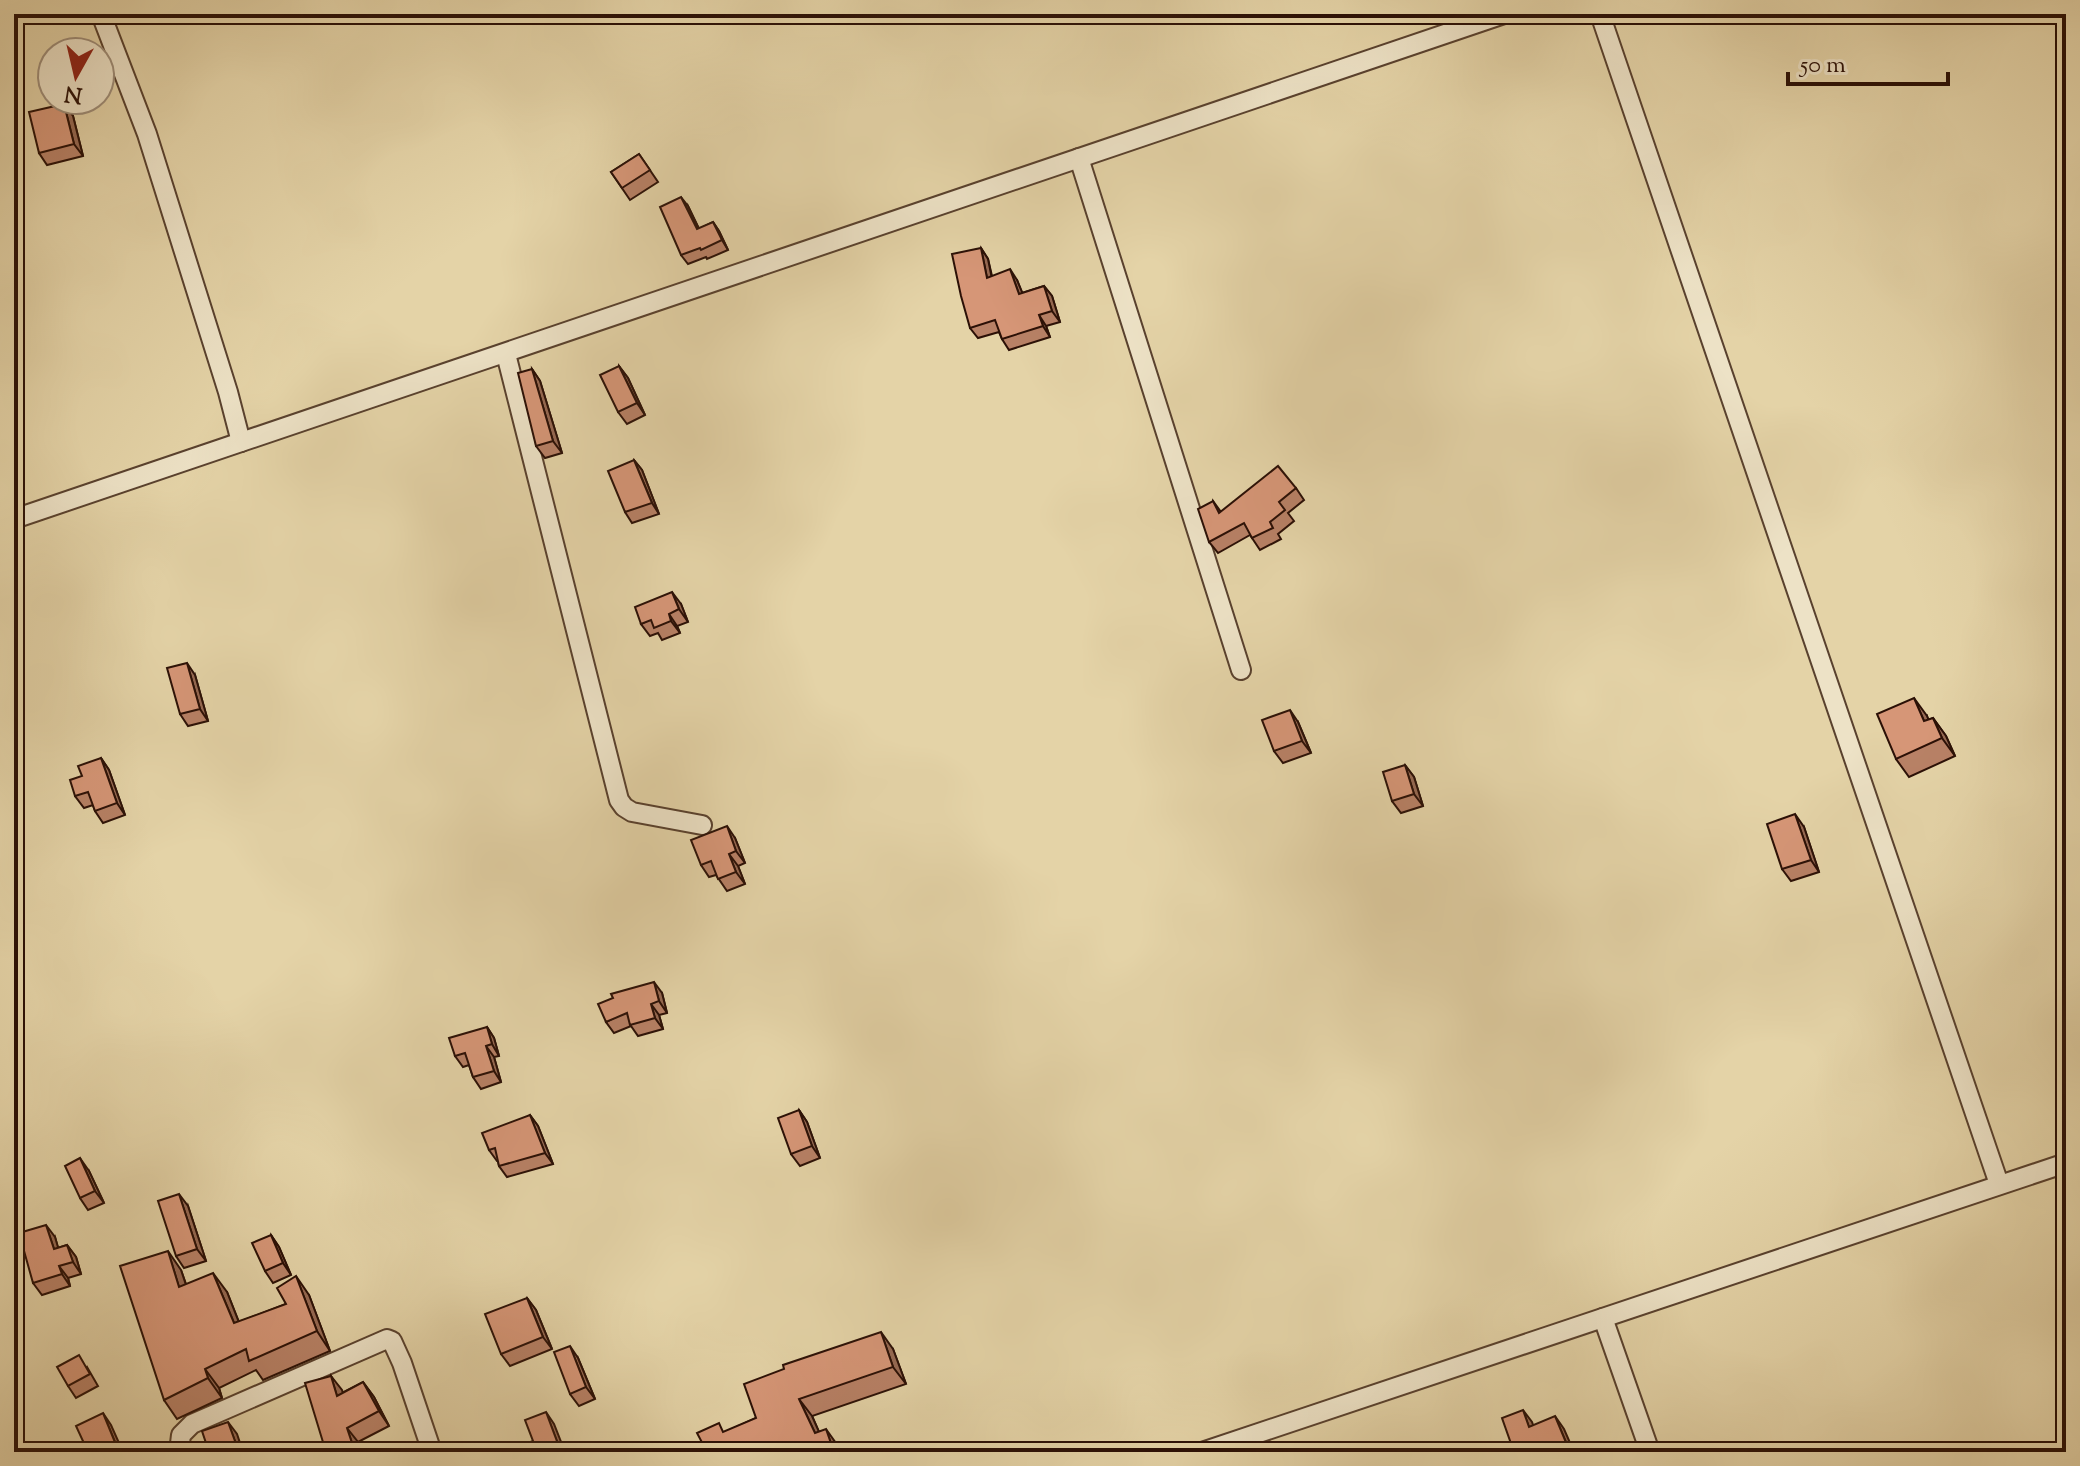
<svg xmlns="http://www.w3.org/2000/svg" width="2080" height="1466" font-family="'Sorts Mill Goudy',serif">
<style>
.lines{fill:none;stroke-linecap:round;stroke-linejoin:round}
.minor-casing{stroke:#59412e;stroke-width:22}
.minor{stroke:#ede2c6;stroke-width:18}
.wall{fill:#b88166;stroke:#2b1006;stroke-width:2}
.shaded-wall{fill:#966953;stroke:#2b1006;stroke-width:2}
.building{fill:#d69677;stroke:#2b1006;stroke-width:2}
</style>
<rect width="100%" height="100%" fill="#e4d3a7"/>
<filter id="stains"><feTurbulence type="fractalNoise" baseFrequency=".0025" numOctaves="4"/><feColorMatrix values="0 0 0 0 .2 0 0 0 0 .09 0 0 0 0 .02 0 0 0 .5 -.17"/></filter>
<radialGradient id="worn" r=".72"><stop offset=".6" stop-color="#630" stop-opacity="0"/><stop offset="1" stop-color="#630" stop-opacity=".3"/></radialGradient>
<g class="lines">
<g class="minor-casing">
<g id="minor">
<path d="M101 14 147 134 228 392 241 442"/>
<path d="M1600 14 1999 1184"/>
<path d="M1079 158 1241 670"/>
<path d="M506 354 619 800 624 807 632 812 702 825"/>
<path d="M14 519 1504 14"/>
<path d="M1603 1318 1650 1452"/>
<path d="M179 1452 181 1435 192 1424 387 1339 392 1341 402 1363 432 1452"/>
<path d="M1202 1452 2066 1163"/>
</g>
</g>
<use href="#minor" class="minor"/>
</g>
<g class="wall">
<path d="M73 116 83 156 47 165 39 153Z"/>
<path d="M639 154 658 182 630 200 611 172Z"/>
<path d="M688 206 699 229 713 222 719 231 728 250 707 259 706 257 688 264 681 255Z"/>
<path d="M981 248 988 259 992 276 1017 280 1022 293 1044 286 1052 296 1060 322 1046 326 1050 337 1009 350 1002 339 999 332 978 338 970 328Z"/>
<path d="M619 366 628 378 645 415 627 424 618 412Z"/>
<path d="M532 369 540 381 562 453 545 458 536 446Z"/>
<path d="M634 460 642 470 659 514 632 523 625 512Z"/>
<path d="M1296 488 1304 500 1288 513 1294 521 1278 534 1281 539 1260 550 1250 535 1218 553 1209 542 1213 501 1221 512Z"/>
<path d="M681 604 688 622 677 626 680 633 662 640 658 633 650 636 641 624Z"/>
<path d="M195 675 208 721 188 726 180 714Z"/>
<path d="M1927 716 1928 720 1933 718 1946 736 1955 756 1909 777 1896 759Z"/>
<path d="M1298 722 1311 753 1283 763 1274 751Z"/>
<path d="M101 758 109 770 125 815 103 823 95 811 93 805 84 808 75 796 82 776Z"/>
<path d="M1405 765 1414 777 1423 806 1401 813 1392 801Z"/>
<path d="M1804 827 1819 872 1791 881 1782 869Z"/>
<path d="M735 838 745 863 738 866 745 884 727 891 716 875 709 877 701 865Z"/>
<path d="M662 993 667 1013 659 1015 663 1029 638 1036 631 1026 614 1033 606 1022Z"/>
<path d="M487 1027 494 1038 499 1056 494 1057 501 1082 481 1089 473 1077 469 1065 463 1067 455 1056Z"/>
<path d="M799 1110 807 1122 820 1158 800 1166 791 1154Z"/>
<path d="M530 1115 538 1126 553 1164 507 1177 499 1166 498 1161H497L489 1150Z"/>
<path d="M89 1171 104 1203 88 1210 80 1198Z"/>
<path d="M188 1206 206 1261 184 1268 176 1256Z"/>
<path d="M271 1235 279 1247 291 1275 273 1283 265 1271Z"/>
<path d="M55 1237 58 1248 67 1245 76 1257 81 1274 68 1278 70 1286 42 1295 33 1283Z"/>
<path d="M181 1270 186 1284 227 1292 239 1322 309 1295 330 1351 263 1380 256 1370 219 1388 222 1398 177 1419 164 1400Z"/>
<path d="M527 1298 536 1310 552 1349 510 1366 501 1354Z"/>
<path d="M893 1349 906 1384 812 1416 819 1432 838 1446 840 1452H707L725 1432 756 1418Z"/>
<path d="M578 1358 595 1399 579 1406 570 1394Z"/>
<path d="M87 1367 98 1386 76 1398 68 1386Z"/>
<path d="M331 1376 342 1393 363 1382 374 1397 389 1426 358 1442 326 1452Z"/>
</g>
<g class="shaded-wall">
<path d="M64 104 73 116 83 156 74 144Z"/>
<path d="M681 197 688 206 704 239 697 229Z"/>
<path d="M713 222 719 231 728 250 722 240Z"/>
<path d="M981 248 988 259 994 289 987 278Z"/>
<path d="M1010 269 1017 280 1027 304 1019 294Z"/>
<path d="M1044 286 1052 296 1060 322 1052 311Z"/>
<path d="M1039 315 1046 326 1050 337 1043 326Z"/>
<path d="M619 366 628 378 645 415 637 403Z"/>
<path d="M532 369 540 381 562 453 553 441Z"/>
<path d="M634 460 642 470 659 514 652 503Z"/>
<path d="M672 592 681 604 688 622 679 609Z"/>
<path d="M669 614 677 626 680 633 671 621Z"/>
<path d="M187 663 195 675 208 721 200 709Z"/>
<path d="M1914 698 1927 716 1937 739 1924 721Z"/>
<path d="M1290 710 1298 722 1311 753 1302 741Z"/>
<path d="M1933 718 1946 736 1955 756 1942 738Z"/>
<path d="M101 758 109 770 125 815 117 803Z"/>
<path d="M1405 765 1414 777 1423 806 1414 794Z"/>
<path d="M1795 814 1804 827 1819 872 1811 860Z"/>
<path d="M727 826 735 838 745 863 736 851Z"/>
<path d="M729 854 738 866 745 884 736 872Z"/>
<path d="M654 982 662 993 667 1013 659 1001Z"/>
<path d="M651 1004 659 1015 663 1029 655 1018Z"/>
<path d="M487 1027 494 1038 499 1056 492 1044Z"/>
<path d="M486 1046 494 1057 501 1082 494 1071Z"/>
<path d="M799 1110 807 1122 820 1158 812 1146Z"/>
<path d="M530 1115 538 1126 553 1164 545 1153Z"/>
<path d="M80 1158 89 1171 104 1203 95 1191Z"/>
<path d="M179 1194 188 1206 206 1261 197 1249Z"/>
<path d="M46 1225 55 1237 62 1261 54 1249Z"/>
<path d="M271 1235 279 1247 291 1275 283 1263Z"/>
<path d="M67 1245 76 1257 81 1274 73 1262Z"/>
<path d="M168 1251 181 1270 193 1306 179 1287Z"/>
<path d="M59 1266 68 1278 70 1286 62 1274Z"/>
<path d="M213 1273 227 1292 247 1343 234 1323Z"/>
<path d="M296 1276 309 1295 330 1351 317 1331Z"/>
<path d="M527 1298 536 1310 552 1349 543 1337Z"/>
<path d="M881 1332 893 1349 906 1384 893 1367Z"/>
<path d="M570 1346 578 1358 595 1399 586 1387Z"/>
<path d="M205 1369 219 1388 222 1398 208 1378Z"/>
<path d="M331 1376 342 1390 348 1410 337 1396Z"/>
<path d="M363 1382 374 1397 389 1426 379 1411Z"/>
<path d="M799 1399 812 1416 827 1450 815 1433Z"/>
<path d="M1523 1410 1532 1422 1538 1439 1529 1427Z"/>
<path d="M546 1412 554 1424 565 1452H561Z"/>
<path d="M103 1413 111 1425 123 1452H119Z"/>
<path d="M1555 1416 1564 1429 1574 1452H1570Z"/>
<path d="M228 1422 237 1434 243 1452H239Z"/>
<path d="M347 1428 358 1442 361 1452H355Z"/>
<path d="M826 1429 838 1446 840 1452H834Z"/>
</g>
<g class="building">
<path d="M64 104 74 144 39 153 29 112Z"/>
<path d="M639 154 650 170 622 188 611 172Z"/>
<path d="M681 197 697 229 713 222 722 240 701 250 700 248 681 255 660 207Z"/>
<path d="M981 248 987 278 1010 269 1019 294 1044 286 1052 311 1039 315 1043 326 1002 339 995 320 970 328 961 296 952 254Z"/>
<path d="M619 366 637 403 618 412 600 375Z"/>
<path d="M532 369 553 441 536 446 518 373Z"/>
<path d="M634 460 652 503 625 512 608 471Z"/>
<path d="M1278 466 1296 488 1279 502 1285 510 1270 522 1273 528 1252 538 1244 523 1209 542 1198 509 1213 501 1219 513Z"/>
<path d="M672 592 679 609 669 614 671 621 654 628 651 620 641 624 635 607Z"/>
<path d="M187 663 200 709 180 714 167 668Z"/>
<path d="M1914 698 1924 721 1933 718 1942 738 1896 759 1877 714Z"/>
<path d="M1290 710 1302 741 1274 751 1262 720Z"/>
<path d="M101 758 117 803 95 811 88 792 75 796 70 780 82 776 78 766Z"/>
<path d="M1405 765 1414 794 1392 801 1383 772Z"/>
<path d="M1795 814 1811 860 1782 869 1767 824Z"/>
<path d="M727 826 736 851 729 854 736 872 718 879 711 861 701 865 691 840Z"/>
<path d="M654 982 659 1001 651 1004 655 1018 630 1025 627 1013 606 1022 598 1004 613 998 611 994Z"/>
<path d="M487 1027 492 1044 486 1046 494 1071 473 1077 465 1053 455 1056 449 1038Z"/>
<path d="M799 1110 812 1146 791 1154 778 1118Z"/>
<path d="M530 1115 545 1153 499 1166 495 1148 489 1150 482 1133Z"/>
<path d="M80 1158 95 1191 80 1198 65 1166Z"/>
<path d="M179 1194 197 1249 176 1256 158 1201Z"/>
<path d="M46 1225 54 1249 67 1245 73 1262 59 1266 62 1274 33 1283 19 1233Z"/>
<path d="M271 1235 283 1263 265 1271 252 1243Z"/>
<path d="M168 1251 179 1287 213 1273 234 1323 286 1304 277 1288 296 1276 317 1331 249 1361 246 1349 205 1369 208 1378 164 1400 120 1266Z"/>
<path d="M527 1298 543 1337 501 1354 485 1314Z"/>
<path d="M881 1332 893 1367 799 1399 815 1433 826 1429 834 1452H792L789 1443 768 1452H707L697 1433 719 1423 723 1432 756 1418 744 1384 784 1369 783 1365Z"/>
<path d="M570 1346 586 1387 570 1394 554 1352Z"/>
<path d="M79 1355 90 1374 68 1386 57 1367Z"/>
<path d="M331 1376 337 1396 363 1382 379 1411 347 1428 355 1452H326L305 1383Z"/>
<path d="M1523 1410 1529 1427 1555 1416 1570 1452H1514L1502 1418Z"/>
<path d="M546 1412 561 1452H520L518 1447 533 1441 525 1420Z"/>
<path d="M103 1413 119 1452H88L76 1426Z"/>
<path d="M228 1422 239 1452H209L202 1431Z"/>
<path d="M300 1444 304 1452H292L290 1447Z"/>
</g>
<rect width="2080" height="1466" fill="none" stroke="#e4d3a7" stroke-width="48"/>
<rect x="16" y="16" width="2048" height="1434" fill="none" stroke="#2b1006" stroke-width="4"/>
<rect x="24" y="24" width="2032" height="1418" fill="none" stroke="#2b1006" stroke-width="2"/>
<g transform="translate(76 76) rotate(188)"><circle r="38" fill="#ede2c6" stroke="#9f8e79" stroke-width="2"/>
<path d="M0-6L14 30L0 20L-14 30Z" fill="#8f2418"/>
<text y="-12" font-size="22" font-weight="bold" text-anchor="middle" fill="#2b1006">N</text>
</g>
<path d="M1788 72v12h160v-12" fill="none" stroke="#2b1006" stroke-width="4"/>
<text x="1800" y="72" font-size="24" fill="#2b1006" stroke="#ede2c6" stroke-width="6" paint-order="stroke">50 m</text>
<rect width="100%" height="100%" filter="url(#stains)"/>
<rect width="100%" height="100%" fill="url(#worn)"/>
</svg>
